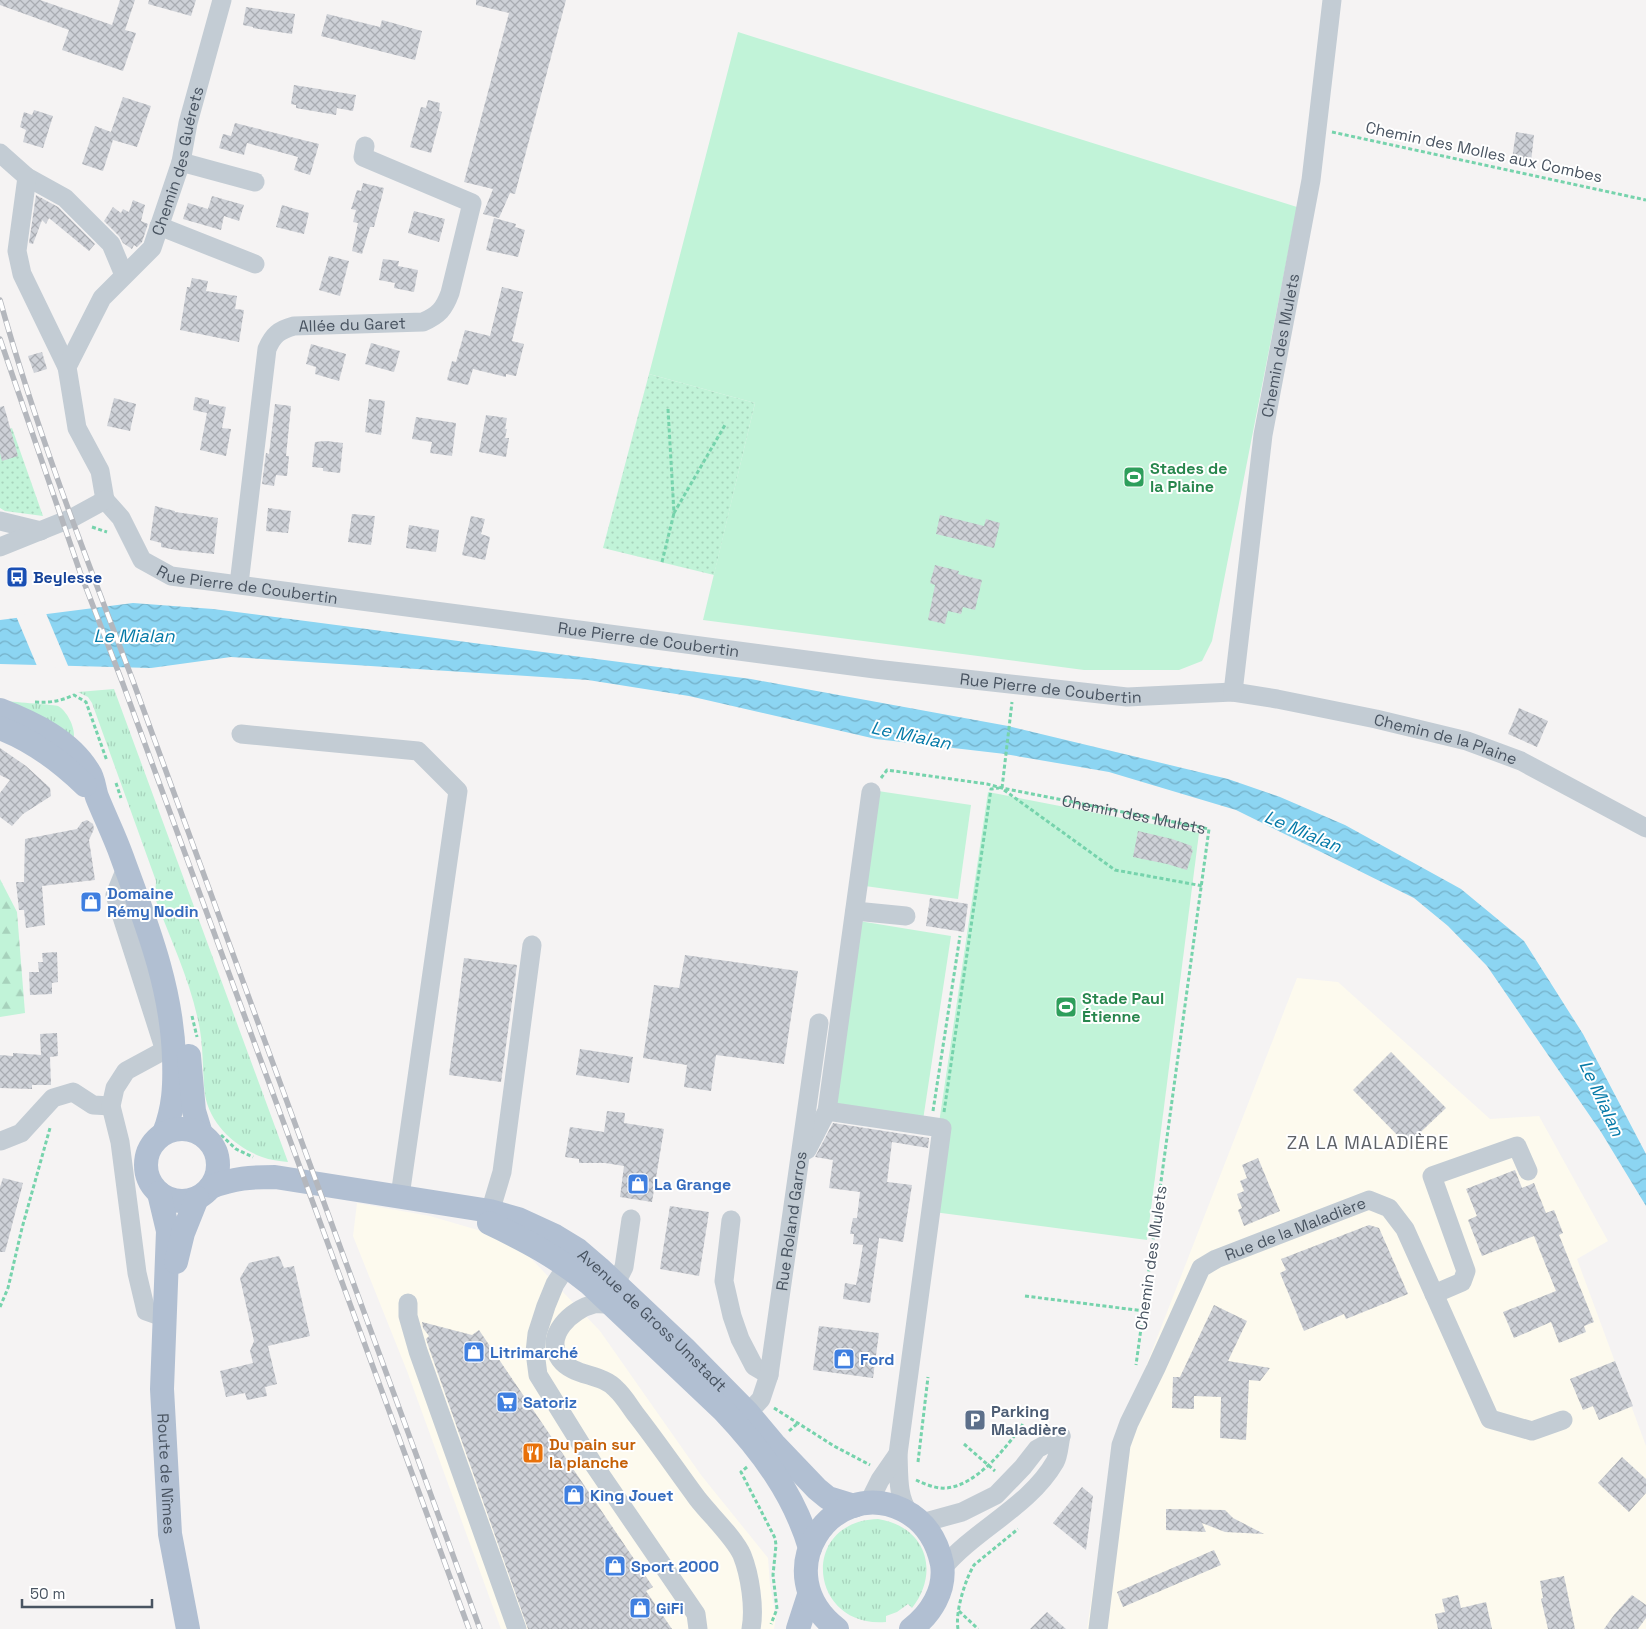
<svg xmlns="http://www.w3.org/2000/svg" width="1646" height="1629" font-family="'Space Grotesk',sans-serif">
<style>
.commercial{fill:#fdfaee}
.grass{fill:url(#grass-tufts)}
.forest{fill:url(#forest-firs)}
.park{fill:url(#park-dots)}
.pitch{fill:#c1f3d8}
.water{fill:url(#water-waves)}
.pier{fill:#f5f3f3}
.building{fill:url(#building-cross-hatch)}
.lines{fill:none;stroke-linecap:round;stroke-linejoin:round}
.path{stroke:#76d3ac;stroke-width:3;stroke-dasharray:4 2.5;stroke-linecap:butt}
.minor{stroke:#c3ccd4;stroke-width:19}
.major{stroke:#b1bfd2;stroke-width:24}
.rail-casing{stroke:#b4b7bd;stroke-width:5.5}
.rail{stroke:#fff;stroke-width:4;stroke-dasharray:11;stroke-linecap:butt}
.labels{text-anchor:middle;dominant-baseline:central;stroke-width:4;stroke-linejoin:round;paint-order:stroke}
.street-label{font-size:16px;fill:#495461;stroke:#fff}
.leisure-label{font-size:16px;font-weight:bold;fill:#27864d;stroke:#fff;text-anchor:start}
.transit-label{font-size:16px;font-weight:bold;fill:#164399;stroke:#fff;text-anchor:start}
.shop-label{font-size:16px;font-weight:bold;fill:#366cbe;stroke:#fff;text-anchor:start}
.service-label{font-size:16px;font-weight:bold;fill:#4e5e75;stroke:#fff;text-anchor:start}
.food-label{font-size:16px;font-weight:bold;fill:#c56008;stroke:#fff;text-anchor:start}
.water-label{font-size:18px;font-style:italic;fill:#057aa8;stroke:#fff}
.neighbourhood-label{font-size:18px;letter-spacing:1px;fill:#5e6268;stroke:#fff}
</style>
<defs>
<pattern id="grass-tufts" width="24" height="20" patternUnits="userSpaceOnUse" patternTransform="scale(1.25)"><rect width="24" height="20" fill="#c1f3d8"/><path d="M3 7l-1-3M5 7V3M7 7l1-3M15 17l-1-3M17 17v-4M19 17l1-3" fill="none" stroke="#a7d2bc"/></pattern>
<pattern id="forest-firs" width="22" height="20" patternUnits="userSpaceOnUse" patternTransform="scale(1.25)"><rect width="22" height="20" fill="#c1f3d8"/><path d="M5 1l3.5 6h-7zM16 11l3.5 6h-7z" fill="#a7d2bc"/></pattern>
<pattern id="park-dots" width="8" height="8" patternUnits="userSpaceOnUse" patternTransform="scale(1.25)"><rect width="8" height="8" fill="#c1f3d8"/><path d="M2 2h.1M6 6h.1" fill="none" stroke="#a7d2bc" stroke-width="1.8" stroke-linecap="round"/></pattern>
<pattern id="water-waves" width="16" height="10" patternUnits="userSpaceOnUse" patternTransform="scale(1.25)"><rect width="16" height="10" fill="#8cd5f2"/><path d="M0 5q4-4 8 0t8 0" fill="none" stroke="#74afc7"/></pattern>
<pattern id="building-cross-hatch" width="8" height="8" patternUnits="userSpaceOnUse" patternTransform="scale(1.25)"><rect width="8" height="8" fill="#ced1d7"/><path d="M0 0l8 8M0 8l8-8" fill="none" stroke="#a9acb2"/></pattern>
</defs>
<rect width="100%" height="100%" fill="#f5f3f3"/>
<g class="commercial">
<path d="M1297 978 1338 982 1490 1119 1539 1116 1608 1241 1577 1259 1646 1446V1629H1087L1113 1451Z"/>
<path d="M357 1203 430 1216 488 1233 525 1252 600 1331 701 1475 768 1558 770 1585 776 1617 774 1629H501L407 1371 353 1236Z"/>
</g>
<g class="grass">
<path d="M114 689 288 1162C279 1161 270 1160 262 1157 235 1147 210 1124 205 1095 202 1070 204 1045 198 1020 189 978 170 938 155 898L156 881 92 703 88 697 78 692Z"/>
<path d="M6 701C14 702 56 705 58 706 67 711 75 727 74 737Z"/>
<path d="M878 1519C925 1526 941 1571 912 1608L908 1604 897 1612 886 1616V1622C809 1629 798 1521 878 1519Z"/>
</g>
<path class="forest" d="M0 879 17 912 25 1013 0 1017Z"/>
<g class="park">
<path d="M649 374 755 403 714 575 603 548Z"/>
<path d="M12 428 43 516 5 511 0 508V432Z"/>
</g>
<g class="pitch">
<path d="M738 32 1297 207 1212 641 1202 661 1179 670H1084L703 620 755 403 649 374Z"/>
<path d="M878 791 971 805 958 899 865 886Z"/>
<path d="M988 792 1199 833 1147 1240 926 1211Z"/>
<path d="M859 921 951 936 923 1120 832 1106Z"/>
</g>
<path class="water" d="M133 603 213 609 751 679 1008 726 1228 779 1280 797 1345 825 1461 889 1524 941 1583 1034 1646 1154V1206L1601 1132 1487 966 1448 926 1414 898 1236 810 1109 772 1005 754 876 739 689 696 588 680 231 657 151 668 0 664V620Z"/>
<path class="pier" d="M45 611 69 668 37 666 16 616Z"/>
<g class="building">
<path d="M0 0H40L112 25 120 0H135L125 30 136 33 123 71 62 50 69 30 0 5Z"/>
<path d="M149 0H196L191 16 148 4Z"/>
<path d="M476 0H566L515 194 510 193 499 218 483 214 493 189 464 182 509 13 476 5Z"/>
<path d="M246 7 295 14 292 34 253 28V27L243 25Z"/>
<path d="M327 14 380 27 382 20 422 31 415 60 321 36Z"/>
<path d="M294 85 356 95 353 111 337 108 336 115 296 108V105L291 104Z"/>
<path d="M123 97 151 106 137 147 113 140 103 171 82 164 95 126 111 132Z"/>
<path d="M428 100 440 103 439 111 442 112 431 153 410 147 421 107 426 108Z"/>
<path d="M34 110 53 116 43 148 23 142 26 130 20 127 24 112 32 115Z"/>
<path d="M235 123 319 144 310 175 294 170 298 157 247 143 244 155 219 148 223 134 231 136Z"/>
<path d="M1516 132 1534 135 1531 162 1512 159Z"/>
<path d="M363 183 384 188 374 227H370L362 254 352 251 358 223 353 222 356 210 351 209 357 190 361 191Z"/>
<path d="M36 195 58 207 95 244 89 251 49 218 46 224 42 220 33 244 29 243Z"/>
<path d="M212 196 244 205 239 221 224 216 221 230 183 219 188 203 208 209Z"/>
<path d="M133 200 145 205 141 221 148 224 142 242 137 247 134 245 132 249 123 243 119 236 103 220 104 221 113 207 121 213 123 209 129 212Z"/>
<path d="M282 205 309 213 304 234 276 227Z"/>
<path d="M414 211 445 219 439 242 408 233Z"/>
<path d="M494 218 516 224 515 227 525 230 518 257 486 250Z"/>
<path d="M329 256 349 261 340 296 319 290Z"/>
<path d="M383 259 399 261 398 266 418 270 414 292 394 288 395 283 379 280Z"/>
<path d="M192 278 208 281 206 291 237 296 235 309 244 310 239 342 180 330 187 287H190Z"/>
<path d="M502 287 523 292 512 341 524 344 516 376 506 374V377L473 369 468 385 447 380 452 361 456 362 465 330 490 336Z"/>
<path d="M371 343 400 351 394 372 365 364Z"/>
<path d="M311 344 346 354 339 381 315 374 316 367 306 364Z"/>
<path d="M42 352 47 369 34 373 28 356Z"/>
<path d="M195 397 209 400V404L226 407 222 428 231 429 226 456 200 450 207 413 193 410Z"/>
<path d="M114 398 136 404 130 431 107 426Z"/>
<path d="M369 399 385 401 381 435 365 432Z"/>
<path d="M275 404 291 406 286 456H289L287 476 276 475 274 486 262 484 266 453 269 454Z"/>
<path d="M4 406 18 456 2 461 0 453V407Z"/>
<path d="M486 415 507 418 505 429H507L505 438H509L506 457 479 452Z"/>
<path d="M416 417 456 423 452 456 430 453 432 442 412 439Z"/>
<path d="M326 441 343 443 340 473 323 471V468L312 467 315 442Z"/>
<path d="M155 506 175 511V512L218 518 214 554 176 550 161 547V543L150 540Z"/>
<path d="M268 508 291 511 288 533 266 531Z"/>
<path d="M352 514 375 516 371 545 348 542Z"/>
<path d="M940 515 984 526 986 519 1000 523 994 548 936 534Z"/>
<path d="M471 516 485 519 481 534 490 537 485 560 462 555Z"/>
<path d="M409 525 439 530 436 552 406 548Z"/>
<path d="M935 565 959 571 958 574 982 580 975 610 963 607 961 614 948 611 945 624 928 620 935 585 930 583Z"/>
<path d="M1519 708 1548 721 1537 747 1508 734Z"/>
<path d="M0 748 26 766 50 788 51 796 23 814 12 826 0 817V793L10 780 0 775Z"/>
<path d="M87 820 93 824 94 829 89 840 95 880 42 886 45 925 26 928 24 910H19L16 882H24L25 839 77 829 82 822Z"/>
<path d="M1138 831 1172 839 1192 846 1191 849 1193 850 1187 870 1167 864 1133 857Z"/>
<path d="M930 898 968 904 964 932 926 926Z"/>
<path d="M57 952 58 982 52 983V994L30 995 29 972H39L38 962H43L42 953Z"/>
<path d="M685 955 798 971 784 1064 716 1055 711 1091 684 1087 687 1065 643 1058 654 985 679 988Z"/>
<path d="M464 958 517 965 501 1082 449 1075Z"/>
<path d="M57 1033 58 1056 50 1057 51 1085H32V1089L0 1088V1055L13 1056V1053L41 1055 40 1034Z"/>
<path d="M580 1049 633 1057 629 1083 576 1075Z"/>
<path d="M1391 1052 1446 1108 1407 1145 1353 1090Z"/>
<path d="M607 1111 625 1113 624 1123 664 1129 652 1202 620 1197 624 1166 605 1163H579V1159L565 1157 570 1127 604 1132Z"/>
<path d="M833 1123 929 1138 928 1148 892 1142 887 1182 912 1185 903 1242 879 1238 870 1303 843 1299 845 1283 856 1285 859 1270 863 1245 853 1244 854 1234H850L853 1218H857L860 1192 829 1188 833 1160 815 1157Z"/>
<path d="M1258 1158 1280 1211 1244 1226 1238 1210 1242 1208 1237 1194 1244 1191 1240 1181 1247 1178 1242 1165Z"/>
<path d="M1515 1170 1522 1188 1534 1183 1546 1213 1554 1210 1563 1233 1559 1235 1594 1322 1584 1326 1586 1332 1559 1343 1551 1322 1514 1338 1503 1312 1556 1291 1534 1236 1482 1256 1468 1220 1477 1216 1466 1189Z"/>
<path d="M3 1178 23 1183 5 1252H0V1187Z"/>
<path d="M670 1206 709 1212 699 1276 660 1269Z"/>
<path d="M1369 1225 1379 1228 1408 1294 1346 1319 1344 1314 1304 1331 1280 1273 1286 1270 1281 1259Z"/>
<path d="M279 1256 284 1268 294 1266 310 1336 268 1346 277 1384 265 1387 267 1396 247 1400 245 1393 226 1397 220 1371 253 1363 250 1351 254 1341 240 1278 249 1263Z"/>
<path d="M1214 1305 1247 1321 1228 1361 1270 1368 1260 1381 1249 1380 1246 1440 1220 1438 1221 1397 1194 1396V1409L1172 1408 1173 1377H1180Z"/>
<path d="M422 1322 472 1335 479 1330 653 1587 646 1591 672 1629H528L429 1348 426 1339 429 1336 423 1328Z"/>
<path d="M819 1326 879 1333 873 1378 813 1370Z"/>
<path d="M1615 1361 1633 1406 1599 1420 1593 1406 1583 1410 1570 1379Z"/>
<path d="M1622 1457 1646 1479V1493L1629 1512 1598 1483Z"/>
<path d="M1082 1487 1093 1496 1086 1550 1053 1523Z"/>
<path d="M1166 1509 1225 1510 1233 1518 1264 1534 1225 1532 1202 1523 1206 1532 1166 1530Z"/>
<path d="M1214 1550 1221 1565 1123 1607 1117 1592Z"/>
<path d="M1564 1576 1575 1629H1548L1541 1599 1543 1598 1540 1581Z"/>
<path d="M1458 1595 1461 1608 1486 1602 1492 1629H1438L1435 1614 1445 1612 1442 1599Z"/>
<path d="M1632 1595 1646 1605V1618L1638 1629H1604L1614 1615Z"/>
<path d="M1047 1612 1066 1629H1030Z"/>
</g>
<g class="lines">
<g class="path">
<path d="M1332 132 1646 200"/>
<path d="M668 409 674 513 725 425"/>
<path d="M92 527 107 532"/>
<path d="M662 562 674 513"/>
<path d="M35 702C50 703 61 701 74 695L86 702 107 761"/>
<path id="s1" d="M881 778 887 770 987 784 1002 788 1209 829 1136 1365"/>
<path d="M116 783 121 798"/>
<path d="M1002 788 1012 702"/>
<path d="M1004 790 1115 870 1203 886"/>
<path d="M192 1016 197 1037"/>
<path d="M933 1111 960 936"/>
<path d="M944 1112 991 789 999 788"/>
<path d="M221 1135 236 1149 253 1157"/>
<path d="M1025 1296 1144 1311"/>
<path d="M0 1307 8 1288 22 1228 50 1128"/>
<path d="M774 1408 834 1446 870 1465"/>
<path d="M789 1431 798 1423"/>
<path d="M964 1444 995 1471"/>
<path d="M918 1462 928 1377"/>
<path d="M747 1467 741 1472 775 1538 776 1545 773 1575 777 1609 771 1624"/>
<path d="M916 1480C925 1484 936 1489 946 1488 976 1486 1007 1447 1023 1424"/>
<path d="M959 1611 978 1629"/>
<path d="M958 1629C955 1612 965 1580 974 1565L1018 1529"/>
</g>
<g class="minor">
<path d="M0 153 27 177 65 198 111 244 124 275"/>
<path d="M181 162 255 182"/>
<path d="M27 177 17 251 22 274 67 367"/>
<path d="M159 226 255 264"/>
<path id="s2" d="M105 500 121 518 142 560 171 576 875 669 1127 697 1233 692 1277 699 1376 719 1467 741 1521 761 1646 828"/>
<path id="s3" d="M105 500 100 471 77 428 67 367 102 298 152 248 181 162 188 123 222 0"/>
<path d="M0 521 41 531"/>
<path d="M0 547 72 518 105 500"/>
<path id="s4" d="M239 584 267 349C273 335 279 330 294 326L423 322C439 315 444 309 450 293L472 203 363 157 365 146"/>
<path id="s5" d="M1233 692 1263 435 1311 180 1332 0"/>
<path d="M241 734 418 751 458 791 400 1196"/>
<path d="M126 868 115 895 165 1051"/>
<path d="M855 911 906 916"/>
<path d="M827 1111 942 1128 898 1454C899 1474 897 1497 909 1513"/>
<path d="M1 1141 21 1133 53 1098 73 1092 93 1105 111 1106"/>
<path d="M807 1150 827 1111 871 792"/>
<path d="M731 1220 724 1281 732 1316 740 1339 754 1366 769 1375"/>
<path d="M487 1222 502 1172 532 945"/>
<path d="M574 1255 555 1284 546 1306 537 1334 535 1352 538 1375 592 1462 696 1614 698 1629"/>
<path d="M616 1283 624 1267 631 1219"/>
<path d="M1434 1294 1462 1282 1466 1271 1432 1176 1517 1146 1528 1171"/>
<path d="M408 1303V1316L418 1351 517 1629"/>
<path d="M612 1305C606 1304 600 1303 594 1304 572 1309 543 1336 560 1359 573 1377 602 1373 616 1389 624 1396 630 1407 637 1416 658 1443 677 1471 697 1498 710 1515 734 1537 742 1555 750 1575 755 1608 751 1629"/>
<path d="M166 1318 146 1311 137 1273 120 1142 111 1106 115 1088 126 1071 174 1045"/>
<path id="s6" d="M748 1413 761 1399 769 1375 819 1023"/>
<path d="M868 1504 880 1480 898 1454"/>
<path d="M922 1523 962 1512 996 1495 1023 1467 1037 1449 1061 1436"/>
<path d="M942 1569C975 1529 1029 1507 1055 1462 1059 1455 1059 1444 1061 1436"/>
<path id="s7" d="M1098 1629 1121 1445 1129 1423 1156 1368 1201 1268 1216 1259 1369 1200 1389 1208 1405 1229 1490 1419 1532 1431 1563 1420"/>
</g>
<g class="major">
<path d="M0 710C33 723 70 740 89 772 94 779 94 789 97 797 105 817 115 837 122 857 146 923 172 987 174 1058 175 1085 174 1108 164 1133"/>
<path d="M0 728C32 740 60 761 85 785"/>
<path d="M189 1056 194 1111 201 1134"/>
<circle cx="182" cy="1165" r="36"/>
<path id="s8" d="M211 1187C234 1178 251 1177 275 1177L490 1211 518 1219 555 1236 578 1250 599 1268 684 1348 748 1413 774 1444 817 1489 828 1498 854 1506"/>
<path id="s9" d="M159 1193 168 1231 162 1389 170 1534 188 1629"/>
<path d="M489 1223C527 1241 557 1257 590 1284L723 1410C761 1450 794 1494 810 1548"/>
<path d="M176 1262 183 1233 197 1198"/>
<path d="M798 1629 809 1595"/>
<path d="M837 1629C765 1574 831 1475 903 1510 925 1521 937 1540 942 1564 946 1590 931 1614 911 1629"/>
</g>
<g class="rail-casing">
<g id="rail">
<path d="M0 300C36 429 85 555 133 681L480 1629"/>
<path d="M0 339 80 572 123 684 469 1629"/>
</g>
</g>
<use href="#rail" class="rail"/>
</g>
<defs>
<g id="stadium-square" transform="scale(1.125)"><rect x="-9" y="-9" width="18" height="18" rx="4" fill="#2e9e5b" stroke="#fff"/><path d="M0-5a6.5 5 0 1 0 0 10a6.5 5 0 1 0 0-10ZM-3.5-1.8h7v3.6h-7Z" fill="#fff"/></g>
<g id="bus-square" transform="scale(1.125)"><rect x="-9" y="-9" width="18" height="18" rx="4" fill="#1a4fb4" stroke="#fff"/><path d="M-5-6H5V4H4V6H2V4H-2V6H-4V4H-5ZM-3.5-4V0h7V-4ZM-3.5 1.2v1.5H-2V1.2ZM2 1.2v1.5H3.5V1.2Z" fill="#fff"/></g>
<g id="shop-square" transform="scale(1.125)"><rect x="-9" y="-9" width="18" height="18" rx="4" fill="#3f7fe0" stroke="#fff"/><path d="M-5-2.5h2.3a2.7 3.5 0 0 1 5.4 0H5L5.5 6h-11ZM-1.5-2.5h3a1.5 2.3 0 0 0-3 0Z" fill="#fff"/></g>
<g id="supermarket-square" transform="scale(1.125)"><rect x="-9" y="-9" width="18" height="18" rx="4" fill="#3f7fe0" stroke="#fff"/><path d="M-6-5.5h2.5l.6 2H6L4.5 2H-2.5L-4.4-4H-6ZM-1.5 3.2a1.3 1.3 0 1 0 .1 0ZM3 3.2a1.3 1.3 0 1 0 .1 0Z" fill="#fff"/></g>
<g id="parking-square" transform="scale(1.125)"><rect x="-9" y="-9" width="18" height="18" rx="4" fill="#5c6f8a" stroke="#fff"/><path d="M-3.5-5.5H1a3.5 3.5 0 0 1 0 7H-1V5.5H-3.5ZM-1-3.4V-.6H.8a1.4 1.4 0 0 0 0-2.8Z" fill="#fff"/></g>
<g id="restaurant-square" transform="scale(1.125)"><rect x="-9" y="-9" width="18" height="18" rx="4" fill="#e8710a" stroke="#fff"/><path d="M-5-6h1v4h1v-4h1v4h1v-4h1v5L-1.5 .5V6h-2V.5L-5-1ZM5-6V6H3V1.5H1.5Q1.5-4 5-6Z" fill="#fff"/></g>
</defs>
<g fill-rule="evenodd">
<use href="#stadium-square" x="1134" y="477"/>
<use href="#bus-square" x="17" y="577"/>
<use href="#shop-square" x="91" y="902"/>
<use href="#stadium-square" x="1066" y="1007"/>
<use href="#shop-square" x="638" y="1184"/>
<use href="#shop-square" x="474" y="1352"/>
<use href="#shop-square" x="844" y="1359"/>
<use href="#supermarket-square" x="507" y="1402"/>
<use href="#parking-square" x="975" y="1420"/>
<use href="#restaurant-square" x="533" y="1453"/>
<use href="#shop-square" x="574" y="1495"/>
<use href="#shop-square" x="615" y="1566"/>
<use href="#shop-square" x="640" y="1608"/>
</g>
<g class="labels">
<g class="street-label">
<text transform="translate(1484 152) rotate(12)">Chemin des Molles aux Combes</text>
<text stroke="none"><textPath href="#s3" startOffset="379">Chemin des Guérets</textPath></text>
<text stroke="none"><textPath href="#s4" startOffset="332">Allée du Garet</textPath></text>
<text stroke="none"><textPath href="#s5" startOffset="350">Chemin des Mulets</textPath></text>
<text stroke="none"><textPath href="#s2" startOffset="181">Rue Pierre de Coubertin</textPath></text>
<text stroke="none"><textPath href="#s2" startOffset="586">Rue Pierre de Coubertin</textPath></text>
<text stroke="none"><textPath href="#s2" startOffset="991">Rue Pierre de Coubertin</textPath></text>
<text stroke="none"><textPath href="#s2" startOffset="1392">Chemin de la Plaine</textPath></text>
<text stroke="none"><textPath href="#s1" startOffset="261">Chemin des Mulets</textPath></text>
<text stroke="none"><textPath href="#s6" startOffset="200">Rue Roland Garros</textPath></text>
<text stroke="none"><textPath href="#s7" startOffset="482">Rue de la Maladière</textPath></text>
<text transform="translate(1151 1258) rotate(-82)">Chemin des Mulets</text>
<text stroke="none"><textPath href="#s8" startOffset="482">Avenue de Gross Umstadt</textPath></text>
<text stroke="none"><textPath href="#s9" startOffset="282">Route de Nîmes</textPath></text>
</g>
<g class="leisure-label">
<text x="1150" y="468">Stades de<tspan x="1150" dy="18">la Plaine</tspan></text>
<text x="1082" y="998">Stade Paul<tspan x="1082" dy="18">Étienne</tspan></text>
</g>
<g class="transit-label">
<text x="33" y="577">Beylesse</text>
</g>
<g class="shop-label">
<text x="107" y="893">Domaine<tspan x="107" dy="18">Rémy Nodin</tspan></text>
<text x="654" y="1184">La Grange</text>
<text x="490" y="1352">Litrimarché</text>
<text x="860" y="1359">Ford</text>
<text x="523" y="1402">Satoriz</text>
<text x="590" y="1495">King Jouet</text>
<text x="631" y="1566">Sport 2000</text>
<text x="656" y="1608">GiFi</text>
</g>
<g class="service-label">
<text x="991" y="1411">Parking<tspan x="991" dy="18">Maladière</tspan></text>
</g>
<g class="food-label">
<text x="549" y="1444">Du pain sur<tspan x="549" dy="18">la planche</tspan></text>
</g>
<g class="water-label">
<text x="134" y="635">Le Mialan</text>
<text transform="translate(911 735) rotate(12)">Le Mialan</text>
<text transform="translate(1303 831) rotate(23)">Le Mialan</text>
<text transform="translate(1602 1098) rotate(65)">Le Mialan</text>
</g>
<g class="neighbourhood-label">
<text x="1368" y="1142">ZA LA MALADIÈRE</text>
</g>
</g>
<path d="M22 1599v8h130v-8" fill="none" stroke="#495461" stroke-width="2.5"/>
<text x="30" y="1599" font-size="15" fill="#495461" stroke="#ffffff" stroke-width="4" paint-order="stroke">50 m</text>
</svg>
